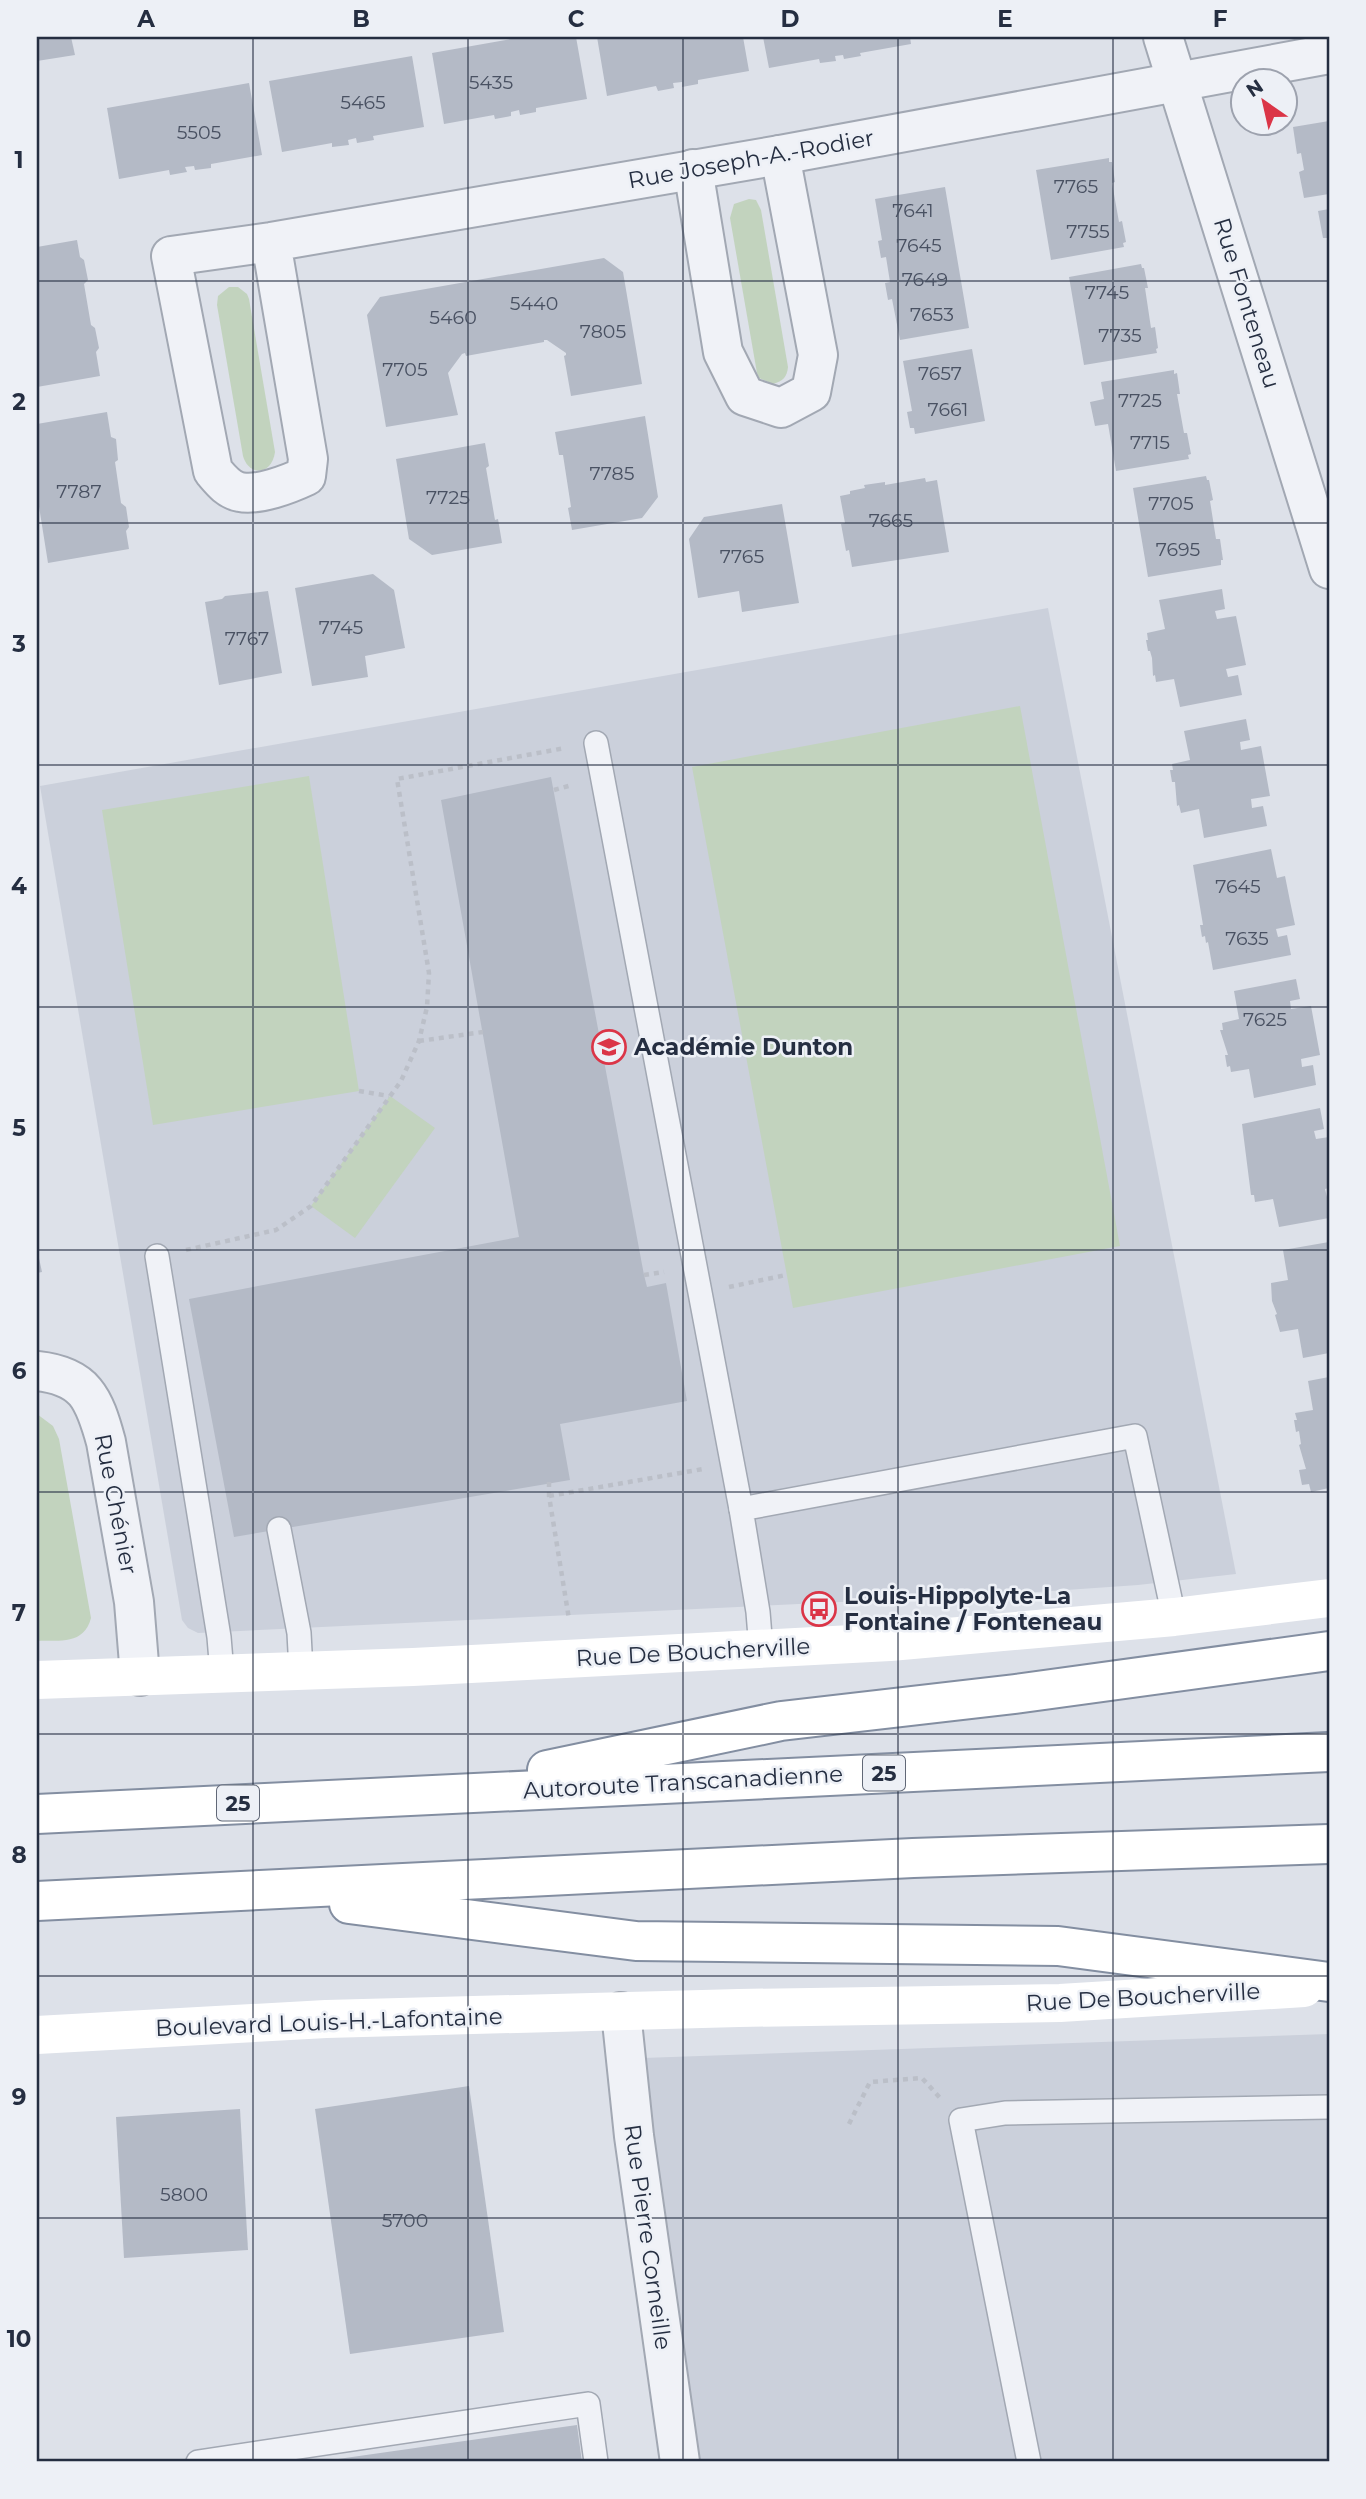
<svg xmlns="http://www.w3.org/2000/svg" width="1366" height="2499" font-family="Montserrat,sans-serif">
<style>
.built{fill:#cbd0db}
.green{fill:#c2d3be}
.building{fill:#b4bac6}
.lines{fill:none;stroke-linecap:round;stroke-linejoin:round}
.lane-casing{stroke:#a2a8b3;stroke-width:26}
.street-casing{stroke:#a2a8b3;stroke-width:42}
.highway-casing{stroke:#838ea1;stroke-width:42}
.path{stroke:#bbbfc8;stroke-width:4.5;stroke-dasharray:5 5;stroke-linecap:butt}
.lane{stroke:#f0f2f7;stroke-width:23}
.street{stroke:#f0f2f7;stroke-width:38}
.secondary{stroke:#fff;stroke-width:38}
.highway{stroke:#fff;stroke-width:38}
.grid{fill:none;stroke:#252e41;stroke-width:2;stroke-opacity:0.55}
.labels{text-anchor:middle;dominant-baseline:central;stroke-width:5;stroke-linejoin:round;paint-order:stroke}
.number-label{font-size:19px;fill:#495162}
.shield{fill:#edf0f6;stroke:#616877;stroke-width:2}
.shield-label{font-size:21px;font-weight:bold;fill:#252e41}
.street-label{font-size:23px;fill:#252e41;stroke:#edf0f6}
.poi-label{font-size:23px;font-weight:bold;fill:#252e41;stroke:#edf0f6;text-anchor:start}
.neatline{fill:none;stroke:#252e41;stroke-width:2.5}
.grid-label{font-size:23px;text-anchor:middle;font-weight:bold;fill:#252e41}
</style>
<rect width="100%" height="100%" fill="#dde1e9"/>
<g class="built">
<path d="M1048 608 1236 1574 1138 1585 1008 1594 198 1633 188 1628 182 1620 40 786Z"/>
<path d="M1329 2034V2462H697L643 2058Z"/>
</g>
<g class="green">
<path d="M749 199 756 200 761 210 788 367C787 377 783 381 773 384L759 378 757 373 730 218 734 204Z"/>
<path d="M229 287H238L247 294 249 299 275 452C272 475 249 477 243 456L217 305 218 296Z"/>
<path d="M1020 706 1120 1246 793 1308 692 767Z"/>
<path d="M309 776 359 1091 153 1125 102 810Z"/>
<path d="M390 1096 435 1128 355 1238 311 1206Z"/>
<path d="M37 1414 53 1426 59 1439 91 1618C84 1645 60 1640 37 1641Z"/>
</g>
<g class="building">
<path d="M37 37H71L75 55 37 61Z"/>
<path d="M522 37H576L587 99 536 108V112L520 115 519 110 511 112V116L495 119 494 115 444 124 432 53Z"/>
<path d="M597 37H743L749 71 698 80V84L682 87V82L673 83 674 88 658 91 656 86 607 96Z"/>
<path d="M763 37H910L911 44 860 53 861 56 844 59 843 55 835 56 836 61 820 63 819 59 769 68Z"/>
<path d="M412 56 424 127 373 136 374 140 357 143 356 138 348 140 349 145 332 147V143L282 152 269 81Z"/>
<path d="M249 83 262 155 211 164V168L195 170 194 166 185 167 187 172 170 175 169 170 119 179 107 108Z"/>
<path d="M1329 121V194L1304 198 1299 172 1304 170 1301 153 1297 154 1293 127Z"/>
<path d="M1109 158V162H1112L1115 182 1112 183 1119 222 1122 221 1126 242 1123 243 1124 247 1051 260 1036 170Z"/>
<path d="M945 187 969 328 900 340 892 299 888 300 885 283 890 282 886 257 881 258 878 241 882 240 875 199Z"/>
<path d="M1329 209V245H1328L1327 238H1323L1318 211Z"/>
<path d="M77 240 80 257 84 260 88 280 84 284 91 325 95 328 99 348 96 352 100 376 37 387V247Z"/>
<path d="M604 258 623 272 642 384 571 396 564 356 566 355V353L547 340H544V342L466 356 465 353 462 354 448 373 458 415 386 427 367 315 380 297Z"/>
<path d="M1141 264 1142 268H1144L1148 288H1145L1151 328 1155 327 1158 348 1156 349 1157 353 1084 365 1069 277Z"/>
<path d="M972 349 985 421 915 434 914 428H910L907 412 912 411 903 361Z"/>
<path d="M1174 370V374L1177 373 1180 394H1177L1184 433H1187L1191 454 1188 455 1189 459 1116 471 1108 424 1095 426 1090 402 1104 399 1101 382Z"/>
<path d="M107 412 111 437 116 439 118 460 115 462 121 503 126 507 129 527 126 531 129 549 48 563 37 494V424Z"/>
<path d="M645 416 658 497 642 518 572 530 568 508 571 507 563 455H559L555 432Z"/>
<path d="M485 443 489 466 486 468 495 520 498 519 502 543 432 555 409 539 396 459Z"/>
<path d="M1206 476 1207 480H1209L1213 500 1210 501 1216 539H1220L1223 560H1221V565L1148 577 1133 488Z"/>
<path d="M925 478 926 482 937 480 949 552 852 567 849 550 846 551 841 524 845 523 840 496 850 494V491L865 488 864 485 885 482V485Z"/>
<path d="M782 504 799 603 742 612 739 591 698 598 689 539 704 517Z"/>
<path d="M373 574 394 590 405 648 365 656 368 677 312 686 295 588Z"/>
<path d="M1222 589 1225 609 1215 611 1217 619 1236 616 1246 665 1226 669 1228 677 1238 675 1242 695 1180 707 1174 679 1156 682 1155 675 1153 676 1152 658 1150 651H1148L1146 640H1148L1147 633 1165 629 1159 600Z"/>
<path d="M268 591 282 673 219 685 205 602 222 599 225 596Z"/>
<path d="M1246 719 1250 740 1240 742 1241 750 1261 746 1270 796 1251 799 1252 808 1263 806 1267 826 1204 838 1199 809 1181 813 1179 805 1177 806 1175 782H1172L1170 770H1173L1172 764 1190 760 1184 731Z"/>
<path d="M551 777 644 1275 647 1287 666 1283 687 1401 560 1424 570 1480 234 1537 189 1299 519 1237 441 800Z"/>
<path d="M1271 849 1277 878 1285 876 1290 901 1295 925 1276 929 1278 937 1287 935 1291 955 1213 970 1208 942 1206 943 1205 936 1202 937 1200 925H1203L1193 865Z"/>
<path d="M1296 979 1300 999 1290 1001 1291 1009 1311 1006 1320 1055 1301 1059 1302 1067 1313 1065 1316 1085 1254 1098 1249 1069 1231 1072 1230 1066 1227 1067 1225 1055H1228L1220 1030H1223L1222 1023 1239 1019 1234 991Z"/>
<path d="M1320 1108 1324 1129 1314 1131 1316 1139 1329 1137V1188L1325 1189 1327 1197H1329V1218L1279 1227 1273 1199 1255 1202 1254 1195H1251L1242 1124Z"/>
<path d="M1329 1242V1353L1303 1358 1298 1329 1280 1332 1275 1315 1277 1314 1272 1301 1271 1283 1288 1280 1283 1250Z"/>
<path d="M37 1249 42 1272 37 1273Z"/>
<path d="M1329 1377V1488L1311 1492 1309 1484 1302 1485 1299 1470 1306 1469 1299 1445 1301 1444 1299 1431 1296 1432 1294 1420H1297L1295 1413 1313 1410 1308 1381Z"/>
<path d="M469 2086 504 2332 350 2354 315 2109Z"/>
<path d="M240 2109 248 2250 124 2258 116 2117Z"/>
<path d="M577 2425 582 2462H324V2461Z"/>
</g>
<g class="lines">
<g class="lane-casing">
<g id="lane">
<path d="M596 743 741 1509"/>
<path d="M157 1256 219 1637 222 1673"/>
<path d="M279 1529 299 1633 301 1670"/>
<path d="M761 1649 758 1612 741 1509 1135 1436 1174 1617"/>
<path d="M198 2462 588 2404 596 2462"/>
<path d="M1029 2462 961 2120 1005 2113 1329 2107"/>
</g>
</g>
<g class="street-casing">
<g id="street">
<path d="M1163 37 1329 569"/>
<path d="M693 169 723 352 745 396 781 408 811 392 818 355 780 155"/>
<path d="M271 242 308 459 306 476C289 484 258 496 240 492 228 490 220 479 213 471L171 256 271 242 780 155 1329 54"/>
<path d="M37 1371C85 1376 94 1398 106 1442L134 1602 140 1676"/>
<path d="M621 2012 634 2136 680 2462"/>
</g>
</g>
<g class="highway-casing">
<g id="highway">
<path d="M547 1770 781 1721 1015 1694 1329 1651"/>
<path d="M37 1814 1329 1752"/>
<path d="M37 1901 913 1858 1329 1844"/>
<path d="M349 1904 636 1941 1058 1946 1329 1982"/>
</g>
</g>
<g class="path">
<path d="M554 790 572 785"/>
<path d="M419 1041 483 1032"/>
<path d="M359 1091 389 1096"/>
<path d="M186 1250 276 1230 311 1206 401 1081 419 1041 427 1007 429 973 397 779 565 748"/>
<path d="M644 1275 664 1272"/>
<path d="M729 1287 786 1275"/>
<path d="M549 1482V1496L569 1619"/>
<path d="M549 1496 703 1469"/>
<path d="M849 2124 870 2082 922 2078 941 2099"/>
</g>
<use href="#lane" class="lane"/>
<use href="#street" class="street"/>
<g class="secondary">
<path d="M37 1680 413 1667 890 1642 1174 1617 1329 1598"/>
<path d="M37 2035 326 2019 739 2008 1060 2003 1304 1988"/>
</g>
<use href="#highway" class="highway"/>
</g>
<path class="grid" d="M253 37V2462M468 37V2462M683 37V2462M898 37V2462M1113 37V2462M37 281H1329M37 523H1329M37 765H1329M37 1007H1329M37 1250H1329M37 1492H1329M37 1734H1329M37 1976H1329M37 2218H1329"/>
<defs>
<g id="school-ring" transform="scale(1.75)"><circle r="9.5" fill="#edf0f6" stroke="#db3547" stroke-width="1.5"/><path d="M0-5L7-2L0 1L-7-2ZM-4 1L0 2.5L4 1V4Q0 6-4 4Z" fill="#db3547"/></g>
<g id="bus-ring" transform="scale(1.75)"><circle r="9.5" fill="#edf0f6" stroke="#db3547" stroke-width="1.5"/><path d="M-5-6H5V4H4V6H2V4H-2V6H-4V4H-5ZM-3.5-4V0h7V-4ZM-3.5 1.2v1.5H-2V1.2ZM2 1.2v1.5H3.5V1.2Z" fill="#db3547"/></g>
</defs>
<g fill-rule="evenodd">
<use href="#school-ring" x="609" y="1047"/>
<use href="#bus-ring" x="819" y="1609"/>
</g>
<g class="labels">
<g class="number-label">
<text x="491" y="82">5435</text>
<text x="363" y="102">5465</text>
<text x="199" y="132">5505</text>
<text x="1076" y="186">7765</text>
<text x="913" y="210">7641</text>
<text x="1088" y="231">7755</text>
<text x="919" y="245">7645</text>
<text x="925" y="279">7649</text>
<text x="1107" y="292">7745</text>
<text x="534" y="303">5440</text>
<text x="932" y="314">7653</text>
<text x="453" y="317">5460</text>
<text x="603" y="331">7805</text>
<text x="1120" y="335">7735</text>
<text x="405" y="369">7705</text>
<text x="940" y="373">7657</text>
<text x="1140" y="400">7725</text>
<text x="948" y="409">7661</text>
<text x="1150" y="442">7715</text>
<text x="612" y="473">7785</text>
<text x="79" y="491">7787</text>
<text x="448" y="497">7725</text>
<text x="1171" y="503">7705</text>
<text x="891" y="520">7665</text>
<text x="1178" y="549">7695</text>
<text x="742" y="556">7765</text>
<text x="341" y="627">7745</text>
<text x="247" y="638">7767</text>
<text x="1238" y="886">7645</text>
<text x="1247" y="938">7635</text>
<text x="1265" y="1019">7625</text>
<text x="184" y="2194">5800</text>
<text x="405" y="2220">5700</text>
</g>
<g class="shield">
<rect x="863" y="1755.5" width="42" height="35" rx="5"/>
<rect x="217" y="1785.5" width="42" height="35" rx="5"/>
</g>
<g class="shield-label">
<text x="884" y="1773">25</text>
<text x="238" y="1803">25</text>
</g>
<g class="street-label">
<text transform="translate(751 159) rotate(-10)">Rue Joseph-A.-Rodier</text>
<text transform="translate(1247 303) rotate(73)">Rue Fonteneau</text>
<text transform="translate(116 1504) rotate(79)">Rue Chénier</text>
<text transform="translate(693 1652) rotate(-3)">Rue De Boucherville</text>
<text transform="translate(683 1782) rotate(-3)">Autoroute Transcanadienne</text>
<text transform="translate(1143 1997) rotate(-3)">Rue De Boucherville</text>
<text transform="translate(329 2022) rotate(-2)">Boulevard Louis-H.-Lafontaine</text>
<text transform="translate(648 2237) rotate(82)">Rue Pierre Corneille</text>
</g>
<g class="poi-label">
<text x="634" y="1047">Académie Dunton</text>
<text x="844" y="1596">Louis-Hippolyte-La<tspan x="844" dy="26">Fontaine / Fonteneau</tspan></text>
</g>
</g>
<rect width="1366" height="2499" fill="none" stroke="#edf0f6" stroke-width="77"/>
<g transform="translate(1264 102) rotate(326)"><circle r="33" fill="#edf0f6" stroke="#9da2ae" stroke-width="2"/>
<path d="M0-5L12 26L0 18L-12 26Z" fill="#db3547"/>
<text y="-10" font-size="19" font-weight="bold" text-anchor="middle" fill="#252e41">N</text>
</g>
<rect x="38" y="38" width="1290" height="2422" class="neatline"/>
<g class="grid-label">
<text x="146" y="27">A</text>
<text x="361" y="27">B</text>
<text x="576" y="27">C</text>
<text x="790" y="27">D</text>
<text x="1005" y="27">E</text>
<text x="1220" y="27">F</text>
<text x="19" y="168">1</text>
<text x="19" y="410">2</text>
<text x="19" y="652">3</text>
<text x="19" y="894">4</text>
<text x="19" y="1136">5</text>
<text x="19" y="1379">6</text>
<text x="19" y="1621">7</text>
<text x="19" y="1863">8</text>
<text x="19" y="2105">9</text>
<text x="19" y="2347">10</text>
</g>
</svg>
